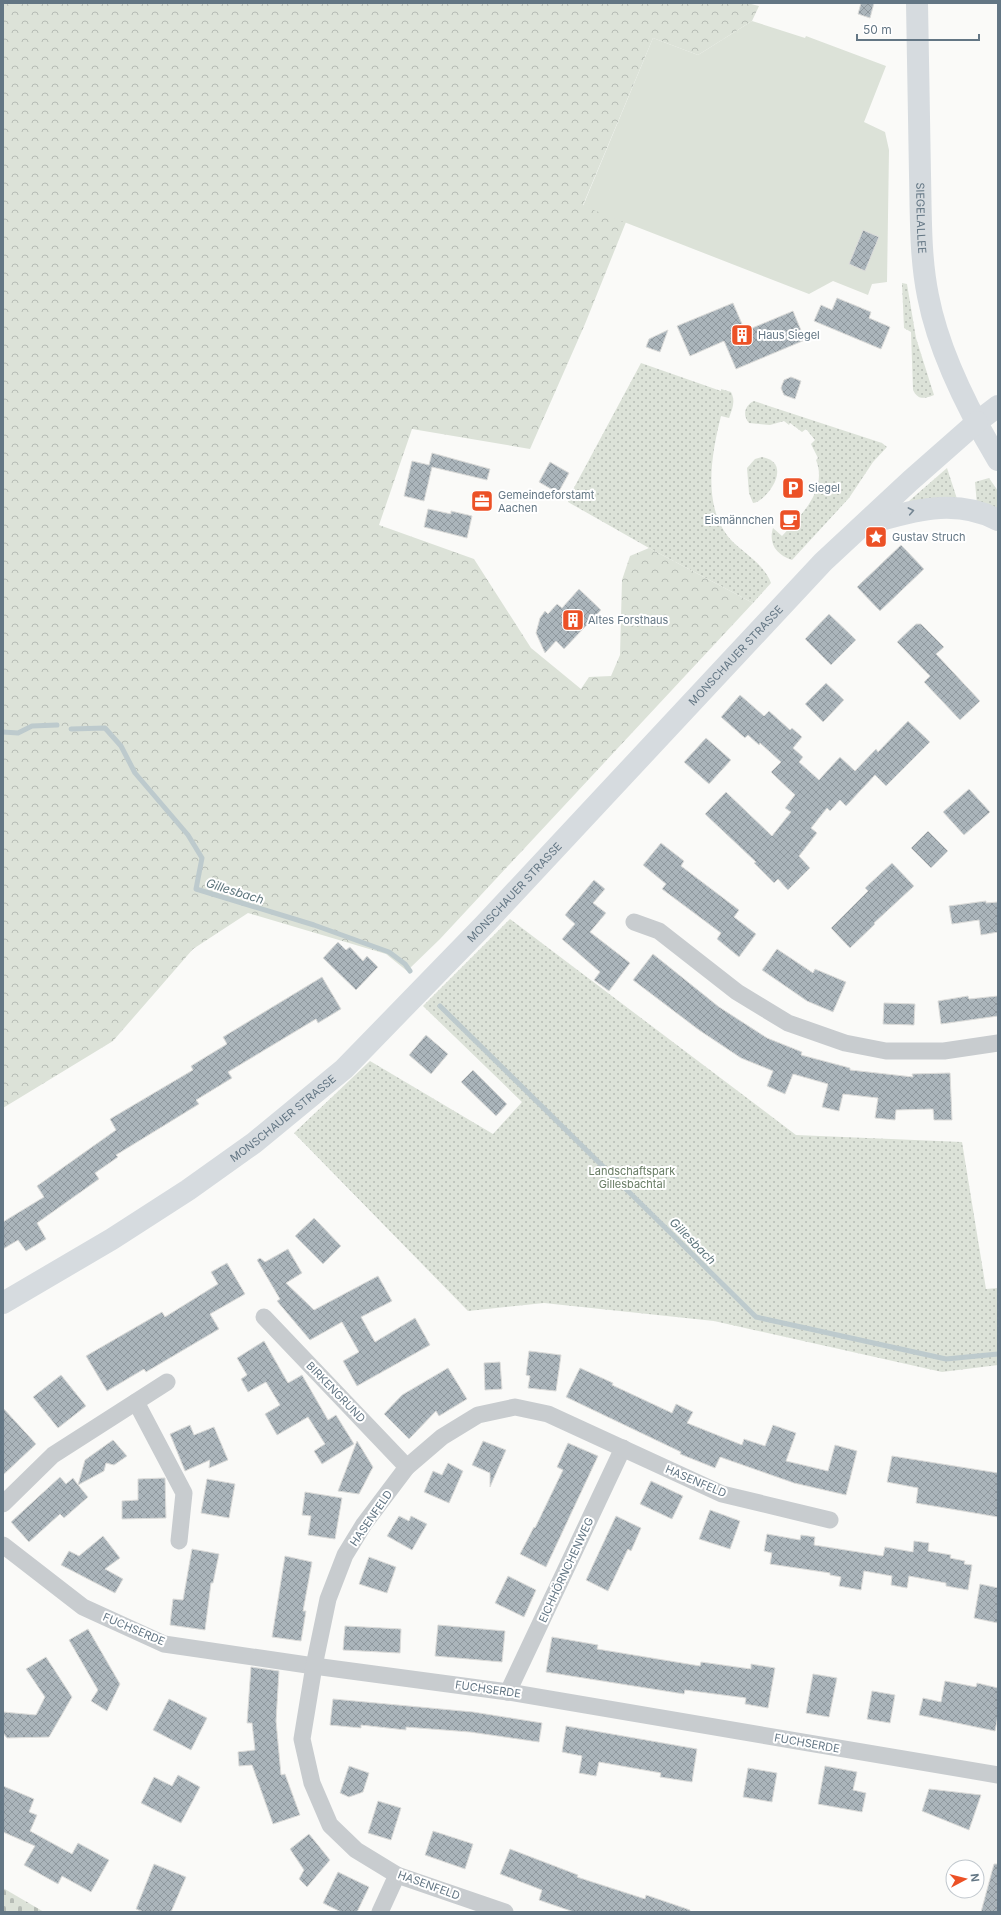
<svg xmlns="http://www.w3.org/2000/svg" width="1001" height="1915" font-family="Inter,sans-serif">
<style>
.grass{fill:url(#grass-dots)}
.forest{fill:url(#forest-crowns)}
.cemetery{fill:url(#cemetery-stones)}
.garden{fill:#dce2d8}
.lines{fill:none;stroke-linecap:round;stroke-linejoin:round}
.stream{stroke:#bdcacd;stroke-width:5}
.building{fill:url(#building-cross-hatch);stroke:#dcdcda}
.street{stroke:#c8cccf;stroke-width:17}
.secondary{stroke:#d6dbdf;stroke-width:22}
.primary{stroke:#d6dbdf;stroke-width:22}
.oneway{stroke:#748592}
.labels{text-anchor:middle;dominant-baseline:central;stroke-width:4;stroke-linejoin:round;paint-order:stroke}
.street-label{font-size:11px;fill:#637684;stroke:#fff}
.poi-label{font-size:11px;fill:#637684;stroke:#fff;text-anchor:start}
.park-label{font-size:11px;fill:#677b63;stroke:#fff}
.water-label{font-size:12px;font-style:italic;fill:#5e767d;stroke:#fff}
</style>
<defs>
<pattern id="grass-dots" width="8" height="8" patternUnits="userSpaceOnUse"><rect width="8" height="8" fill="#dce2d8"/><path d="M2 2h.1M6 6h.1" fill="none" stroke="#b6bcb5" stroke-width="1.8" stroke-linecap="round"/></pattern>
<pattern id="forest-crowns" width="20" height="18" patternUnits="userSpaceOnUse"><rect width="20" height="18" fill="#dce2d8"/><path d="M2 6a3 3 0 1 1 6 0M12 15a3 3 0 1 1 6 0" fill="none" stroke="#b6bcb5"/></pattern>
<pattern id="cemetery-stones" width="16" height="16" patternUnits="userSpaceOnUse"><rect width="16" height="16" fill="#dce2d8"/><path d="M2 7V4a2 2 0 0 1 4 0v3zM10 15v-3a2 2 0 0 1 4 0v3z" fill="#b6bcb5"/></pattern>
<pattern id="building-cross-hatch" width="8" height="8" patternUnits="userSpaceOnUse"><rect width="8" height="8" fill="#abb5bb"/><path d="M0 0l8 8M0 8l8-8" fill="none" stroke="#8f989e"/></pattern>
</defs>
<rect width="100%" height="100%" fill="#fafaf8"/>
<g class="grass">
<path d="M902 283 907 284 916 338 934 395C924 399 918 400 913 390L911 332 904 328Z"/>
<path d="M641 363 721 391V389L731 392C736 402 732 409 729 418L721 416C711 456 701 511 734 543 747 555 765 566 771 583L753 603 649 548 568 502 569 497Z"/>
<path d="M754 401 882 443 887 447 873 462 849 498 792 560C777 555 768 544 773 528L782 536C801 515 828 490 816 460L818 458 811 444 815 440 806 429 802 432 790 423 789 425 784 421 770 425 749 423C742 415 745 405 754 401Z"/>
<path d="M762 457C795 463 766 502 753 503L749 493 747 468 755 459Z"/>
<path d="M947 468 958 502 908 503 909 501Z"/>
<path d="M989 478 998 491V513L977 505 975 482Z"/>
<path d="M510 919 796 1135 962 1142 986 1289 998 1288V1365L942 1372 714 1321 544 1303 468 1311 294 1133 370 1061 493 1134 522 1102 423 1006Z"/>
</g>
<path class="forest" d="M3 3H747L759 6 752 21 698 55 653 38 583 205 626 222 585 324 530 449 412 429 379 525 474 559 531 648 581 689 589 677 611 676 620 655 622 580 630 556 649 548 753 603 440 939 407 971 386 954 248 913 193 949 113 1041 3 1108Z"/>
<path class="cemetery" d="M3 1888 44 1912H3Z"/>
<path class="garden" d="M752 21 805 38 806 36 886 66 864 122 885 132 889 150 887 282 872 284 868 295 833 281 809 294 583 206 653 38 698 55Z"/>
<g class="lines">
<g class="stream">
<path d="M71 729 105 728 121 746 135 773 188 835 202 858 196 889 314 925 389 952 405 964 410 971"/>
<path d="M3 732 18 733 32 726 57 725"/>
<path d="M440 1006 756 1317 946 1359 998 1354"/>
</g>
</g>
<g class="building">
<path d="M861 3H874L870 18 858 14Z"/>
<path d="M863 230 879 237 865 271 849 264Z"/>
<path d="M837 298 871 312 869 318 890 327 881 349 814 321 821 305 832 310Z"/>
<path d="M733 303 745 331 793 311 805 340 736 369 724 341 690 356 677 326Z"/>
<path d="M668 330 660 352 646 347 649 339Z"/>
<path d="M791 377 801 381 795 399 784 395 781 388 784 380Z"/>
<path d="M432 453 490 469 487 480 432 467 424 501 404 496 412 461 429 465Z"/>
<path d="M550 462 569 473 558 493 539 482Z"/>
<path d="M428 509 451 514V511L472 516 467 538 424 527Z"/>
<path d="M901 545 924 569 880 611 857 587Z"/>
<path d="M579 589 601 610 564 649 556 641 545 653 536 633 540 618 545 611 548 614 557 604 562 608Z"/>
<path d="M829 614 856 640 831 665 805 639Z"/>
<path d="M916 624H921L944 647 936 654 980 701 960 720 924 682 930 676 897 642Z"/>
<path d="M826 683 844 700 823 722 805 704Z"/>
<path d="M740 695 764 716 769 711 790 730 792 728 802 737 793 748 803 757 799 762 819 780 840 757 855 771 876 749 878 752 908 721 930 742 886 786 875 775 846 806 840 800 830 811 827 808 811 828 817 833 799 856 810 868 788 890 778 879 774 883 754 863 756 862 705 814 726 792 772 836 791 812 785 808 795 795 771 772 781 762 760 743 759 745 748 735 745 738 721 717Z"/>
<path d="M706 738 731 760 709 784 684 762Z"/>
<path d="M969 789 990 812 964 835 943 812Z"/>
<path d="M928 831 948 851 931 868 911 848Z"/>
<path d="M661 843 684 861 681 866 739 910 734 917 756 934 739 957 717 939 721 933 662 889 666 884 643 865Z"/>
<path d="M892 863 914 886 874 923 875 924 850 948 831 928 868 891 865 888Z"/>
<path d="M594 880 605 889 593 903 606 913 590 932 630 963 609 991 594 980 600 972 562 939 575 924 565 915Z"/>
<path d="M986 901V903L998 902V932L981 935 979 920 952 924 949 906Z"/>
<path d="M338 942 346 950 350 947 363 961 367 956 378 967 356 990 323 958Z"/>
<path d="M777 949 813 973 815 969 846 982 833 1012 807 1001 762 970Z"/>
<path d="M653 954 719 1007 767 1038 802 1052 801 1055 850 1068V1070L913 1077 912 1074 950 1073 952 1120H934L933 1109 896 1110 895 1120 875 1118 878 1098 843 1094 839 1111 822 1107 828 1084 793 1074 785 1094 767 1086 773 1071 741 1058 699 1030 633 980Z"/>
<path d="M322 977 341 1009 318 1023 316 1019 228 1072 232 1078 196 1100 199 1104 116 1155 118 1157 95 1173 99 1179 37 1223 46 1239 26 1251 18 1240 3 1249V1222L44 1197 37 1186 116 1130 110 1119 193 1070 191 1066 227 1044 223 1037Z"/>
<path d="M968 996 969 999 998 996V1016L941 1024 938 1001Z"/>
<path d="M884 1003 915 1004 914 1025 883 1024Z"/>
<path d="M426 1035 448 1054 431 1074 409 1055Z"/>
<path d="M473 1070 507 1104 496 1116 461 1082Z"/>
<path d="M314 1218 341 1246 323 1264 295 1236Z"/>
<path d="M288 1249 302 1273 286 1283 314 1310 378 1276 392 1301 361 1317 375 1342 415 1318 430 1345 357 1386 343 1361 359 1352 342 1322 310 1340 277 1301 280 1299 257 1260 260 1258 265 1262Z"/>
<path d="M227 1263 245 1294 210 1314 219 1329 146 1372 144 1369 107 1391 86 1356 162 1312 165 1317 218 1284 211 1272Z"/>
<path d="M264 1341 288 1383 302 1375 328 1420 336 1415 354 1444 322 1464 314 1451 325 1444 308 1417 277 1435 265 1414 280 1405 266 1382 248 1392 241 1379 247 1375 237 1358Z"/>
<path d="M529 1351 561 1355 556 1391 528 1388 530 1376 526 1375Z"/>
<path d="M500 1362 502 1389 485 1390 484 1363Z"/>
<path d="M448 1368 467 1399 439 1416 436 1411 409 1439 384 1414 402 1395Z"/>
<path d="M580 1368 613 1383 612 1385 672 1413 676 1404 693 1412 687 1423 742 1445 744 1439 765 1446 773 1425 796 1433 786 1461 828 1471 835 1445 857 1451 846 1495 794 1483 720 1457 715 1468 680 1454 681 1452 566 1397Z"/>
<path d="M61 1375 86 1406 58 1428 33 1397Z"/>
<path d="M3 1408 36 1444 3 1475Z"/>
<path d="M190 1425 194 1435 214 1427 228 1460 209 1468 210 1460 185 1471 170 1434Z"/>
<path d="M113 1440 127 1456 114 1465 106 1463 104 1471 78 1485 88 1497 64 1518 60 1514 29 1542 11 1522 60 1477 66 1484 73 1478 78 1485 85 1460Z"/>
<path d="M357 1441 373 1467 359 1494 338 1491Z"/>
<path d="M483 1441 506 1450 490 1487V1473L472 1465Z"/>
<path d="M568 1443 598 1456 546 1567 520 1554 534 1527 535 1528 563 1470 557 1467Z"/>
<path d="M892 1456 998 1473V1517L916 1503 918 1488 887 1482Z"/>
<path d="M448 1463 463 1471 449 1503 424 1492 433 1471 442 1475Z"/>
<path d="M165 1478 166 1518 122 1519V1501L138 1500V1479Z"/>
<path d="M207 1479 235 1484 229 1518 201 1513Z"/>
<path d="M651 1481 683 1496 672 1519 640 1504Z"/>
<path d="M305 1492 342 1498 335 1539 308 1535 311 1516 302 1515Z"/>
<path d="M710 1510 740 1521 730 1549 699 1539Z"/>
<path d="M399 1516 409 1521 411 1516 427 1524 412 1550 387 1536Z"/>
<path d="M616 1516 641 1528 631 1551 628 1549 608 1591 586 1580Z"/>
<path d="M767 1534 800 1540 801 1535 815 1537 814 1545 883 1556 885 1547 913 1552 914 1541 929 1543 928 1551 951 1555 950 1558 965 1561 964 1564 972 1565 968 1590 946 1586V1583L909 1576 907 1588 891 1585 892 1576 864 1571 861 1590 839 1586 841 1577 830 1575V1573L770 1564 772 1553 764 1551Z"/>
<path d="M103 1536 120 1558 105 1569 123 1579 115 1593 61 1565 69 1551 79 1556Z"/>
<path d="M192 1549 219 1554 213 1583H211L205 1630 170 1625 173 1599 183 1600Z"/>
<path d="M285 1556 312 1562 303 1611H306L301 1641 272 1637Z"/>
<path d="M369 1557 396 1567 387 1593 359 1584Z"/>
<path d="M508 1576 536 1590 524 1617 495 1603Z"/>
<path d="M980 1584 998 1588V1623L974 1618Z"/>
<path d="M438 1625 505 1631 502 1662 435 1656Z"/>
<path d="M345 1626 401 1629 400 1653 343 1650Z"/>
<path d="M88 1629 120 1684 107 1711 91 1701 98 1690 69 1640Z"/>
<path d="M552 1637 598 1645 597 1649 700 1666 701 1662 751 1669V1664L775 1668 768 1708 745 1704 746 1698 685 1690 684 1694 546 1672Z"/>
<path d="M46 1657 72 1697 49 1737 7 1738 3 1733V1712L36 1715 45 1697 26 1669Z"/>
<path d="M251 1667 279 1671 276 1721 281 1775 285 1774 300 1815 273 1824 252 1765 239 1766 238 1752 255 1750 252 1723H247Z"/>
<path d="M813 1674 837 1678 829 1717 806 1713Z"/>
<path d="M945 1681 976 1687 977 1683 998 1688V1715L995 1731 919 1715 923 1698 941 1702Z"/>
<path d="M872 1691 895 1695 890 1723 867 1719Z"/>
<path d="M169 1699 207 1718 191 1750 153 1730Z"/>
<path d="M333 1699 473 1712 542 1723 539 1742 470 1732 406 1727V1730L361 1725V1728L330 1725Z"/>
<path d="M566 1726 697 1749 692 1782 660 1777 661 1773 599 1762 596 1776 579 1773 582 1756 562 1752Z"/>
<path d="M349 1766 369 1773 363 1792 349 1797 340 1793Z"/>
<path d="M825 1766 857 1772 853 1790 866 1793 862 1812 818 1804Z"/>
<path d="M748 1768 777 1773 772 1802 743 1797Z"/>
<path d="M178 1775 200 1787 181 1823 141 1803 154 1777 172 1786Z"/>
<path d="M3 1786 34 1799 29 1812 37 1815 30 1831 72 1854 78 1843 109 1860 91 1892 62 1876 58 1884 24 1865 35 1846 3 1832Z"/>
<path d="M929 1789 981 1795 969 1830 922 1811Z"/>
<path d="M378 1801 401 1808 391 1840 368 1833Z"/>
<path d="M433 1831 473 1844 465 1869 425 1855Z"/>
<path d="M309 1834 330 1860 307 1887 299 1879 304 1870 290 1849Z"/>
<path d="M510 1849 578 1875 577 1877 645 1899 646 1895 690 1910V1912H574L539 1900 542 1890 500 1874Z"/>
<path d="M154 1864 186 1877 171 1912H144L136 1909Z"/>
<path d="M994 1864H998V1912H981Z"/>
<path d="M338 1872 369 1887 357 1912H341L323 1903Z"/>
</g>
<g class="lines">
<g class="street">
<path d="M634 922 659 931 737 992 788 1023 845 1043 886 1051H944L998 1043"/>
<path d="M264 1317 407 1467"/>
<path d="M136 1402 184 1493 179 1541"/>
<path d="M3 1504 53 1455 167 1382"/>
<path d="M3 1545 83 1607 164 1644 314 1666 508 1692 998 1775"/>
<path d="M508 1692 623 1448"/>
<path d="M380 1912 397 1875"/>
<path d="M505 1912 397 1875 356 1850 330 1825 312 1783 302 1739 314 1666 328 1599 345 1555 364 1524 407 1467 442 1437 478 1415 515 1407 548 1414 722 1494 830 1520"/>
</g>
<path class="secondary" d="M977 422 998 406"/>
<g class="primary">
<path id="s1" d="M917 3C918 61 919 118 920 175 921 215 920 257 928 296 939 353 968 410 998 460"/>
<path d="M867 524C910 511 955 497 998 520"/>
<path id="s2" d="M3 1303 112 1239 188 1190 254 1143 344 1069 484 925 823 562 910 481 977 422"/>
</g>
</g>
<defs><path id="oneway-chevron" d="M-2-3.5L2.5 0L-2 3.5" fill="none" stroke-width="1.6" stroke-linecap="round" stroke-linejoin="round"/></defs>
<use class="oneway" href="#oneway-chevron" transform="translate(911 511) rotate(-11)"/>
<defs>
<g id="building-square" transform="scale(1.15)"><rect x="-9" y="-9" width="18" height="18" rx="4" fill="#ec5126" stroke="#fff"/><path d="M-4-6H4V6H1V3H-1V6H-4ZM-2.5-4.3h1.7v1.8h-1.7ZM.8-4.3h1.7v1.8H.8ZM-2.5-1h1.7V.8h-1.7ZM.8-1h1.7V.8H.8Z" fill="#fff"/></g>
<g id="parking-square" transform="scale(1.15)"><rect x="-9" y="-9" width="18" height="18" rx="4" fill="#ec5126" stroke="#fff"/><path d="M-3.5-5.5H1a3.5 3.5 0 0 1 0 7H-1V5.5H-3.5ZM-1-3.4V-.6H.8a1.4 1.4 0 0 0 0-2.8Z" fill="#fff"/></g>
<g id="office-square" transform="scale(1.15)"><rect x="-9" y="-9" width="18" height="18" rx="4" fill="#ec5126" stroke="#fff"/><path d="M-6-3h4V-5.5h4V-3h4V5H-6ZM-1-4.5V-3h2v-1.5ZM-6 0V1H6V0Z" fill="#fff"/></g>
<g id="cafe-square" transform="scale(1.15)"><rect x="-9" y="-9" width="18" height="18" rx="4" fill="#ec5126" stroke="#fff"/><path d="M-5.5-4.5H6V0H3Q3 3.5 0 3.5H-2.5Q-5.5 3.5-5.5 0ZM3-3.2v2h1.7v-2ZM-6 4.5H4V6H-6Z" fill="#fff"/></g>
<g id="sight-square" transform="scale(1.15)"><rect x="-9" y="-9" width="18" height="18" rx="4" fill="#ec5126" stroke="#fff"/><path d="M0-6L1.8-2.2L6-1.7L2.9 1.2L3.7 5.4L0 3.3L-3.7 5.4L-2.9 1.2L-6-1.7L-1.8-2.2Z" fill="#fff"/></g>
</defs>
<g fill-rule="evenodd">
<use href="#building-square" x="742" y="335"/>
<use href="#parking-square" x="793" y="488"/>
<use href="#office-square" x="482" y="501"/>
<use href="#cafe-square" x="790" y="520"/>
<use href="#sight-square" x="876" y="537"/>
<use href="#building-square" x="573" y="620"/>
</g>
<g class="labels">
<g class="street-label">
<text stroke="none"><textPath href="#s1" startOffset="215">SIEGELALLEE</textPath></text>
<text stroke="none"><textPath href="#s2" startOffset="984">MONSCHAUER STRASSE</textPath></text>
<text stroke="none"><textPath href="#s2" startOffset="660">MONSCHAUER STRASSE</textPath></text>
<text stroke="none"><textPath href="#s2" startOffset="336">MONSCHAUER STRASSE</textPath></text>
<text transform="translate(336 1392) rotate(46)">BIRKENGRUND</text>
<text transform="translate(696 1481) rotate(23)">HASENFELD</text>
<text transform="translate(371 1518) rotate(-55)">HASENFELD</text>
<text transform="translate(566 1570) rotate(-65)">EICHHÖRNCHENWEG</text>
<text transform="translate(134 1629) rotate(23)">FUCHSERDE</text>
<text transform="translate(488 1689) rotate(8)">FUCHSERDE</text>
<text transform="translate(807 1743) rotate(10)">FUCHSERDE</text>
<text transform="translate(429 1885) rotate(20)">HASENFELD</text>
</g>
<g class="poi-label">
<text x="758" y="335">Haus Siegel</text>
<text x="808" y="488">Siegel</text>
<text x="498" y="495">Gemeindeforstamt<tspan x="498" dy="13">Aachen</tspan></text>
<text x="774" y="520" text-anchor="end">Eismännchen</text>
<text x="892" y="537">Gustav Struch</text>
<text x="588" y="620">Altes Forsthaus</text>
</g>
<g class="park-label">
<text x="632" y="1171">Landschaftspark<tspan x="632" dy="13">Gillesbachtal</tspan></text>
</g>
<g class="water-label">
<text transform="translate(235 891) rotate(17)">Gillesbach</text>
<text transform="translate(693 1241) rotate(45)">Gillesbach</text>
</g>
</g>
<rect width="1001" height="1915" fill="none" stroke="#637684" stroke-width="8"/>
<g transform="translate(965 1879) rotate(83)"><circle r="19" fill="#ffffff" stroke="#c1c8ce"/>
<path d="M0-3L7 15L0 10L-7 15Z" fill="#ec5126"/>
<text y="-6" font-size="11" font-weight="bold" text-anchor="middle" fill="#637684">N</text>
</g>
<path d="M857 34v6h122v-6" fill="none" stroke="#637684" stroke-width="2"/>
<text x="863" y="34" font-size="12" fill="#637684" stroke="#ffffff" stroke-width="3" paint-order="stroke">50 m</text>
</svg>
